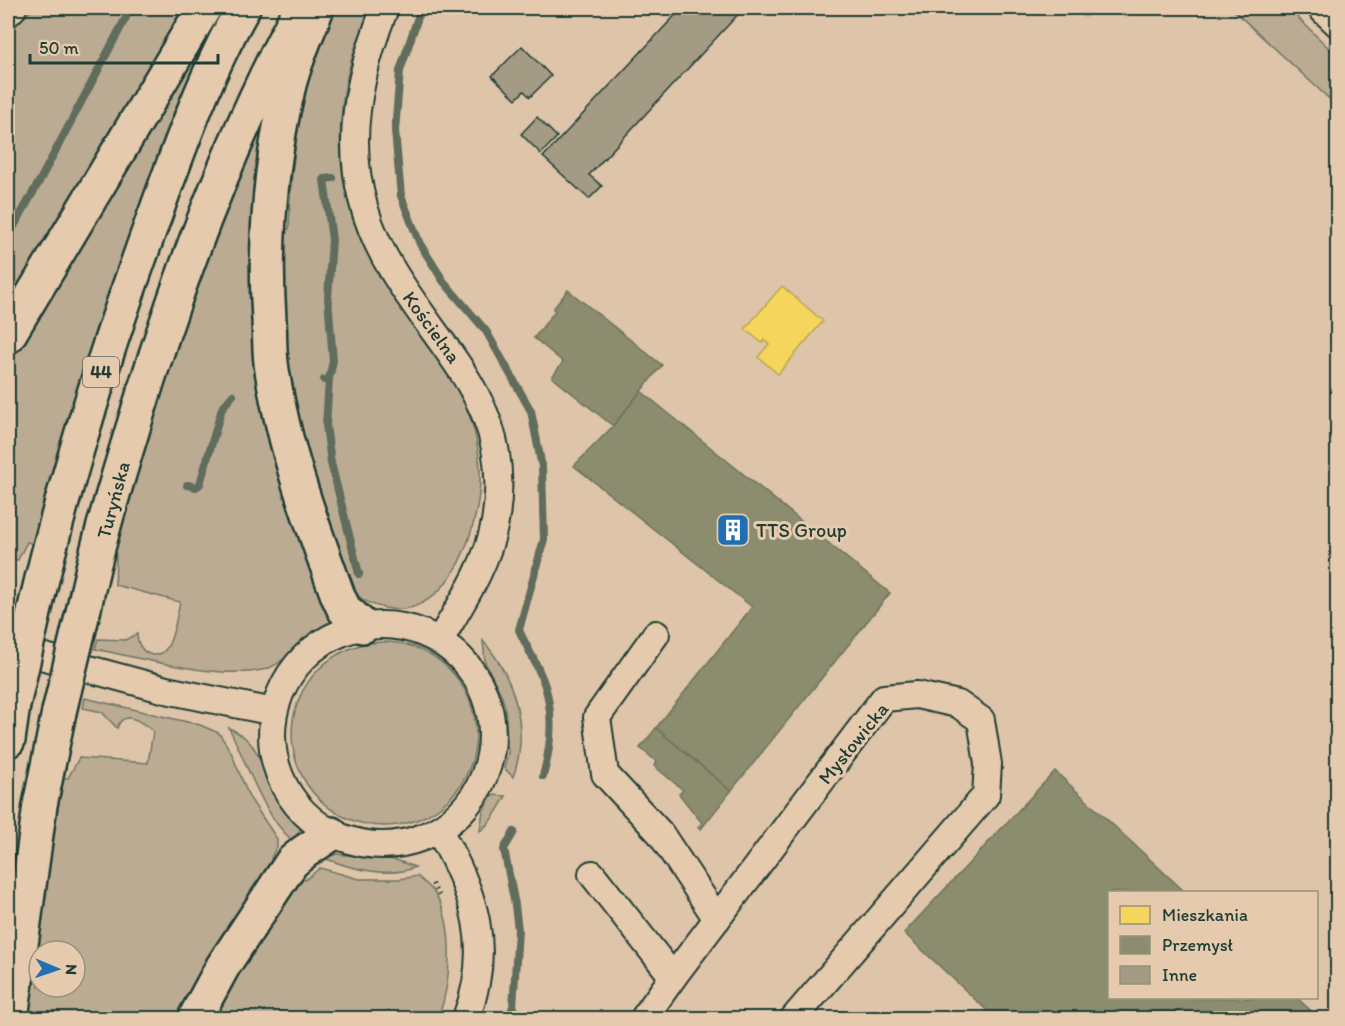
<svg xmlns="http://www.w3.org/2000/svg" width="1345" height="1026" font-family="Itim,sans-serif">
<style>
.green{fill:#bbab93;stroke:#6d7464;stroke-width:1.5;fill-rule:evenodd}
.homes{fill:#f6d55c;stroke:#b6a750;stroke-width:1.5}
.industry{fill:#8c8c6e;stroke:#6b745d;stroke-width:1.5}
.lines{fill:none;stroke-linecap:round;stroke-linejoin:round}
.stream{stroke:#616c5c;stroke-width:8}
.building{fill:#a39b84;stroke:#1f3d34;stroke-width:1.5}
.minor-casing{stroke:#1f3d34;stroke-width:30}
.highway-casing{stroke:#1f3d34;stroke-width:38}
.path{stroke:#1f3d34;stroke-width:4;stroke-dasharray:1.5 4.5;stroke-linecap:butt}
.minor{stroke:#e6caad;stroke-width:26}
.highway{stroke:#e6caad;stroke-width:33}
.highway-bridge-casing{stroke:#1f3d34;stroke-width:38;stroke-linecap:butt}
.highway-bridge{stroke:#e6caad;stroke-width:33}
.labels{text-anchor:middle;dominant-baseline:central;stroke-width:6;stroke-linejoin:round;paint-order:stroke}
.shield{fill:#e6caad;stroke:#5b6758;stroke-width:1.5}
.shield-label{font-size:18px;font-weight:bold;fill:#1f3d34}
.street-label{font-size:20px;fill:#1f3d34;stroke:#e6caad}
.poi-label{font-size:20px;fill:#1f3d34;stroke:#e6caad;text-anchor:start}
</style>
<rect width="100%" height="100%" fill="#dec4a8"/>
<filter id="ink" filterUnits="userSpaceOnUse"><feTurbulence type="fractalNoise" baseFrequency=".0167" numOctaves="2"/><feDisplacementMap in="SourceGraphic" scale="12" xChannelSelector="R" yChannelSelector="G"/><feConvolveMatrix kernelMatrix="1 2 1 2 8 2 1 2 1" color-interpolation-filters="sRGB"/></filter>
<g filter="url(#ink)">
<g class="green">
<path d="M34 8H191L8 316V33Z"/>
<path d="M219 8H225L34 544 27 542 18 560 8 559V360Z"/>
<path d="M332 8H372C337 76 329 161 358 233 369 260 385 286 402 310 441 365 477 399 480 471 482 520 452 622 385 608 374 606 359 600 353 589 345 578 337 546 331 532 324 513 316 495 310 475 305 458 302 439 298 421 294 401 288 381 285 361 283 347 284 332 284 317 282 288 281 258 280 229H289C290 152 304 79 332 8Z"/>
<path d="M1231 8H1288L1337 56V106Z"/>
<path d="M272 90 289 493 333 625C328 626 321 627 316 630 298 641 289 660 269 668 228 682 139 658 95 649L98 639 125 640 137 634C137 652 155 662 166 649 174 639 177 614 180 602L115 585 116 555 112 554C135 477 156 399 183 324 210 245 241 168 272 90Z"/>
<path d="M483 641C515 677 530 731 513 777L504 768 508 753 505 707 501 694 485 662Z"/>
<circle cx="384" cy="734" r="92"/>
<path d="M85 698 200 725 219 733 231 752 249 797 277 839V846L271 858 277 863 182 1018H28C37 938 47 858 64 778H68L79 758 148 763 153 731C143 723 124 708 117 728L102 712 83 708ZM39 951H75V987H39Z"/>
<path d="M229 728C262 742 260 768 275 795 282 808 291 818 301 828L293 841C263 816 247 763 229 728Z"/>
<path d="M492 795 506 796C499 808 491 823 480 831L483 811Z"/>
<path d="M337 854 396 860 415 867C389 879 349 868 324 858Z"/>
<path d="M320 868 359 879H400L417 876C423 881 429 886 434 892 456 923 451 985 438 1018H210L298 877 305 880Z"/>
</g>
<g class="homes">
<path d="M1074 8H1095L1085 17Z"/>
<path d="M782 286 823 321 778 374 758 357 769 344 764 340 762 343 745 329Z"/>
</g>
<g class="industry">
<path d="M568 290 662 365 613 426 552 377 563 362 534 338 555 311 553 309Z"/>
<path d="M641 391 890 593 731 791 656 728 752 607 574 466 613 426Z"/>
<path d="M656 728 731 791 701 829 698 827 702 823 679 794 683 790 654 766 657 762 640 748Z"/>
<path d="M1055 771 1185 892H1110V998H1297L1319 1018H995L904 933Z"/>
</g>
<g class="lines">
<g class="stream">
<path d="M421 8 400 71 395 131 401 196 420 244 444 282 486 331 531 411 542 467 544 539 519 630C527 648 539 667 545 686 554 715 551 747 543 776"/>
<path d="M8 237 40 180 131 8"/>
<path d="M329 379 326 425 331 463 359 574"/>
<path d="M324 380 329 379 333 361 328 298 332 240 324 179 333 178"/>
<path d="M187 485 196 487 200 484 222 408 233 395"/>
<path d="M508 1018 513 1007 518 930 515 905 504 849 514 832"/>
</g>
</g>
<g class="building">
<path d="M682 8H744L589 175 602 186 589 199 543 157Z"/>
<path d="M522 46 551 76 530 97 524 91 516 99 492 76Z"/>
<path d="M537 117 557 137 541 154 521 134Z"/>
</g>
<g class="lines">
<g class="minor-casing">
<g id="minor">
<path d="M385 8C348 100 339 185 394 273 446 358 515 409 495 522 487 566 462 602 440 640"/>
<path d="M1321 8 1338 24"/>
<path d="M8 13 13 8"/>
<circle cx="382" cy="735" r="110"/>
<path d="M656 634 597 717 605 774 660 833 717 919"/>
<path d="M8 649 45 657 166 690 274 712"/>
<path d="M439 831C475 893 493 948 466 1018"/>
<path d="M592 874 673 977"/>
<path d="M644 1018 673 977 884 698 917 695 958 704 981 720 988 764 986 795 794 1018"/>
</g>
</g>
<g class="highway-casing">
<g id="highway">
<path d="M317 8C307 34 294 62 288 89 270 165 264 242 269 320 270 336 269 353 272 370 284 448 311 522 338 596L344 609 363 626"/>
<path d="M8 336 204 8"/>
<path d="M36 604C67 471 109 340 156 212 181 143 207 71 243 8"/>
<path d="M84 608C96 548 115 487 133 428 175 288 226 150 294 21"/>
<path d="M8 740 13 705"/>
<path d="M11 1018 40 805 59 712"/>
<path d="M195 1018 223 966 292 862 304 852 331 834"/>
</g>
</g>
<path class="path" d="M432 884 440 896"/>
<use href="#minor" class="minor"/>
<use href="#highway" class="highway"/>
<g class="highway-bridge-casing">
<g id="highway-bridge">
<path d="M13 705 36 604"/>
<path d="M59 712 84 608"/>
</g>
</g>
<use href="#highway-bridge" class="highway-bridge"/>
</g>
</g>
<defs>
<g id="building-square" transform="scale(1.725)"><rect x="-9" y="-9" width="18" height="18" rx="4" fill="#1f6fb2" stroke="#e6caad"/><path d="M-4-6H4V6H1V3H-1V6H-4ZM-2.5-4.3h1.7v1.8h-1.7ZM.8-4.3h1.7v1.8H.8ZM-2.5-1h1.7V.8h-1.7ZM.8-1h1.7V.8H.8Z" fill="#fff"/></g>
</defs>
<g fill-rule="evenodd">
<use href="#building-square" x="733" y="530"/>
</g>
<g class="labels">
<rect class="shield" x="83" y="357" width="36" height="30" rx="4.5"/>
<g class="shield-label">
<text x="101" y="372">44</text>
</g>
<g class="street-label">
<text transform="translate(432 327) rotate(54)">Kościelna</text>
<text transform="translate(113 500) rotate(-75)">Turyńska</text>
<text transform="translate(853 743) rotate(-51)">Mysłowicka</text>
</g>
<g class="poi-label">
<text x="756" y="530">TTS Group</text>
</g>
</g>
<rect width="1345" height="1026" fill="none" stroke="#e6caad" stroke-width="30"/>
<rect x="15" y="15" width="1315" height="996" fill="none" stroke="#1f3d34" stroke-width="2" filter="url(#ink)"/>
<rect x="1108" y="891" width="210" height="108" fill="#e6caad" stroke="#96927d" stroke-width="1.5"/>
<rect x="1120" y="906" width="30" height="18" fill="#f6d55c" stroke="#96927d" stroke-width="1.5"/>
<text x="1162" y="921" font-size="18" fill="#1f3d34">Mieszkania</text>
<rect x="1120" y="936" width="30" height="18" fill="#8c8c6e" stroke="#96927d" stroke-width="1.5"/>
<text x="1162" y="951" font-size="18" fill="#1f3d34">Przemysł</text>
<rect x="1120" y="966" width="30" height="18" fill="#a39b84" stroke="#96927d" stroke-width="1.5"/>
<text x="1162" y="981" font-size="18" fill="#1f3d34">Inne</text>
<g transform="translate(57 969) rotate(92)"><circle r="28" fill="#e6caad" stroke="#96927d" stroke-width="1.5"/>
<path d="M0-4.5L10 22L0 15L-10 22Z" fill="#1f6fb2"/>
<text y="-9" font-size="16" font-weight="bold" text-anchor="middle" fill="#1f3d34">N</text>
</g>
<path d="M30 54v9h188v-9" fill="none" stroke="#1f3d34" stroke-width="3"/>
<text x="39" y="54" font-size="18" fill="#1f3d34" stroke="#e6caad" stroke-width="4.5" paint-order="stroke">50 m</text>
</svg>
